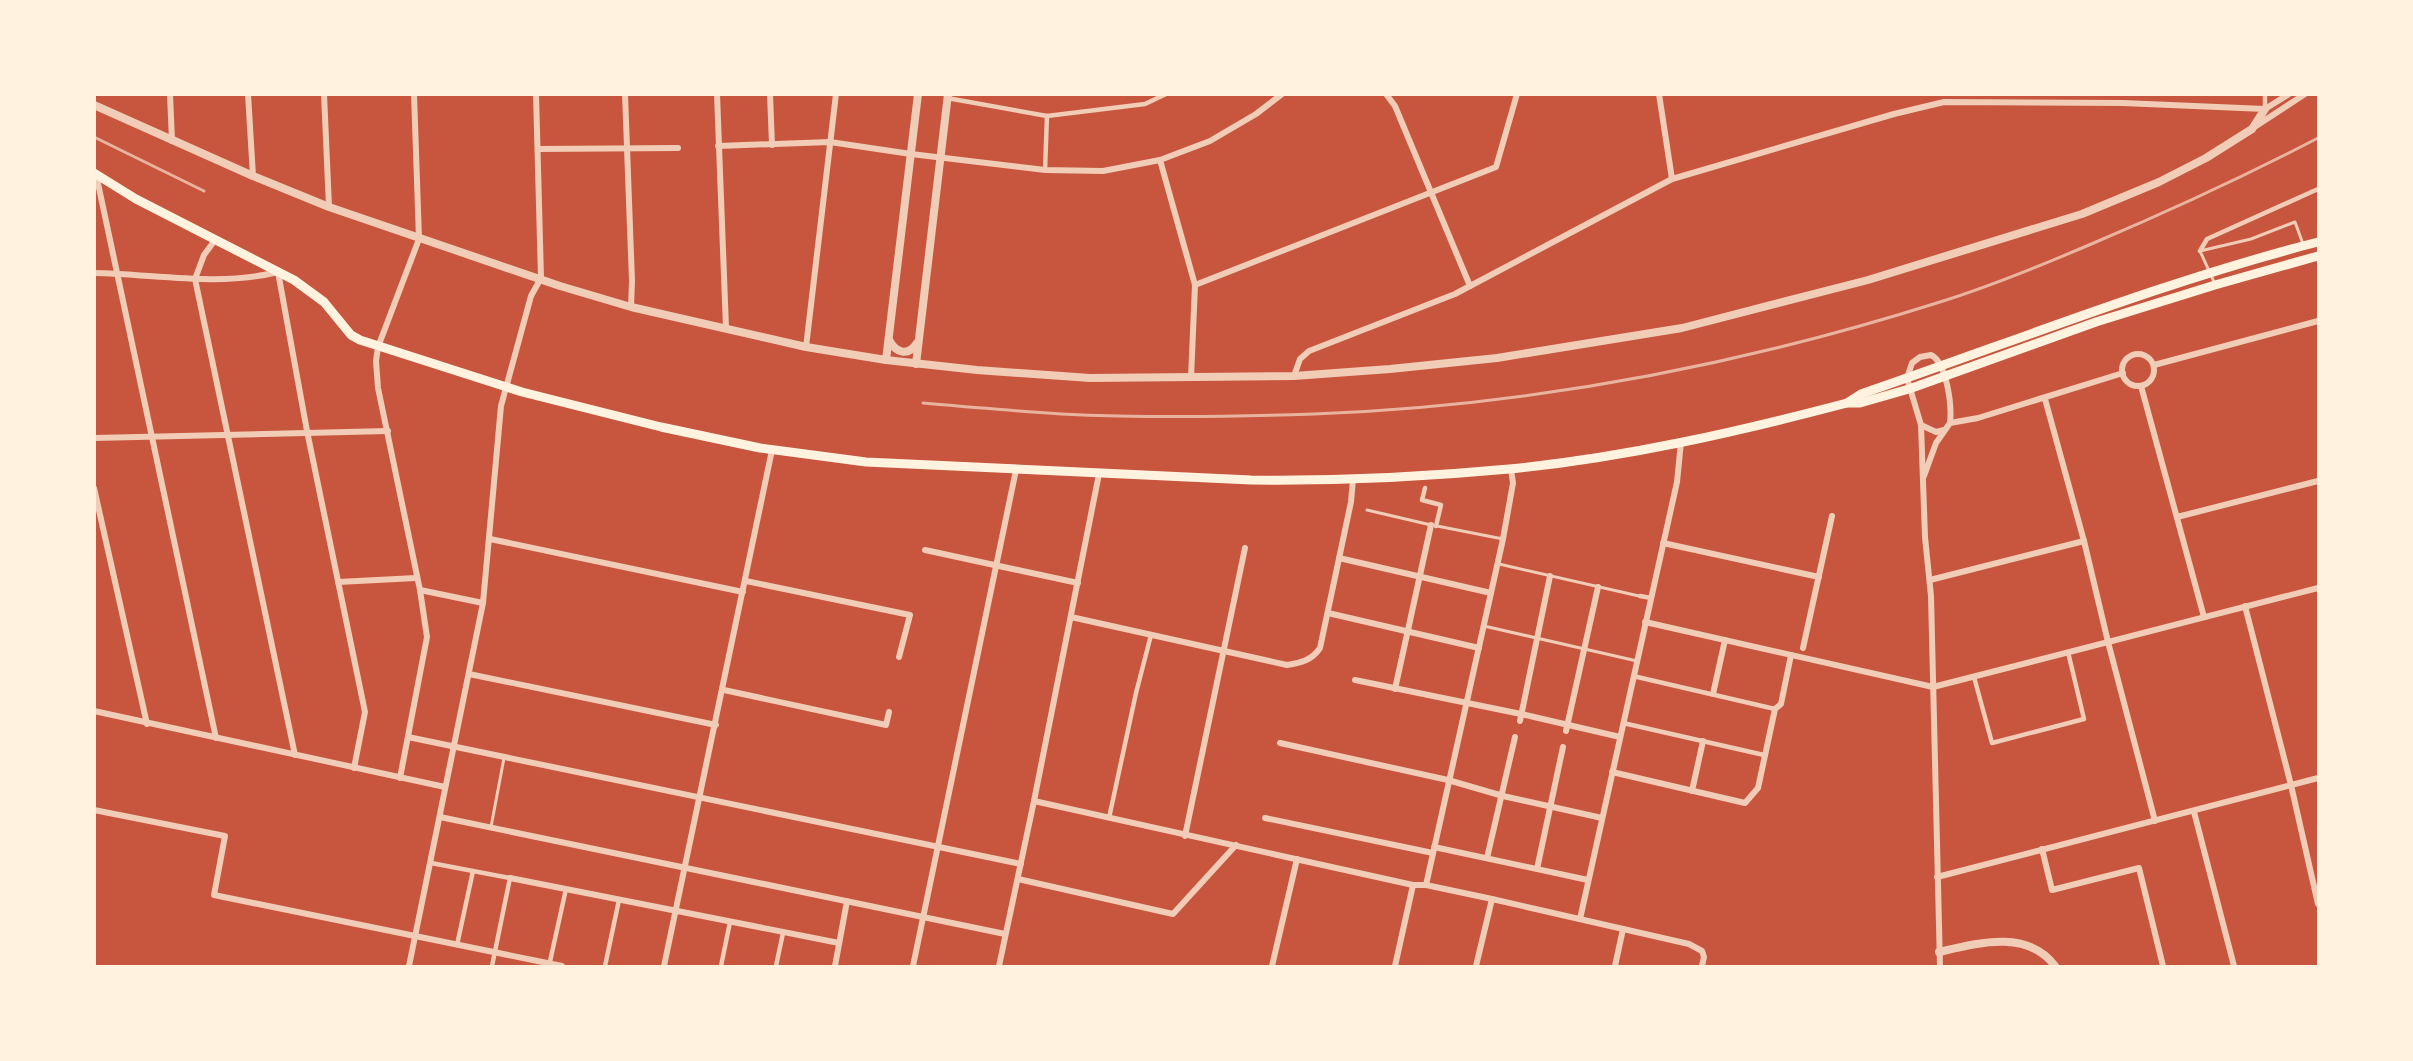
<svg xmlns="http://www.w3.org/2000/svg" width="2413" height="1061" font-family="Montserrat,sans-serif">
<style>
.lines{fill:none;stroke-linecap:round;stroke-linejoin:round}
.service{stroke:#f1ccb7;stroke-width:3}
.pedestrian{stroke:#f1ccb7;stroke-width:4.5}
.minor{stroke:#f1ccb7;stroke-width:6}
.tertiary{stroke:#f1ccb7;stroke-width:8}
.primary{stroke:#fff3e0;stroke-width:9}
.rail{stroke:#e9b49f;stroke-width:3}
</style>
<rect width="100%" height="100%" fill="#c8553d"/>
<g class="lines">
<g class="service">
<path d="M2215 284 2200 251 2251 239 2295 222 2303 244"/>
<path d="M1367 510 1431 525"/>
<path d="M1437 526 1503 539"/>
<path d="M1499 564 1639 596"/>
<path d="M1484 626 1637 661"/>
<path d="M491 827 504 758"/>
</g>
<g class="pedestrian">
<path d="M947 98 1047 116 1145 104 1166 94"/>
<path d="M2265 109V94"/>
<path d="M1045 170 1047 116"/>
<path d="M2200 251 2207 239 2318 189"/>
<path d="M1425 488 1422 500 1441 505 1436 526"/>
<path d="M1640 596 1651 598"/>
<path d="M1633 676 1775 709"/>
<path d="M1974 677 1992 743 2084 719 2068 652"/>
<path d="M1623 723 1764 755"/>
<path d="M1109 818 1136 693 1151 635"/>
<path d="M431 863 510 878 492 966"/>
<path d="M457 945 473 871"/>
<path d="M549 966 566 889"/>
<path d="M605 966 619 900"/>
<path d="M721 966 730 922"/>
<path d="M776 966 783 933"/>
</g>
<g class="minor">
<path d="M170 94 172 141"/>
<path d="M248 94 253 176"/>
<path d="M324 94 329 207"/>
<path d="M625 94 632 281 631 307"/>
<path d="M717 94 726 328"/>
<path d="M770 94 772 145"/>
<path d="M1386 94 1395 106 1470 286"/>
<path d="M1659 94 1672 179"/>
<path d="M2253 128 2305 94"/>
<path d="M718 146 830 142 911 154 1045 170 1103 171 1160 160 1210 141 1256 114 1282 94"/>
<path d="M538 149 678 148"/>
<path d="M1160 160 1195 285 1191 378"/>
<path d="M96 174 216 738"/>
<path d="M215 240 204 255 195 279 295 755"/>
<path d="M94 273C155 274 218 287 278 272L307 431 365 712 354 768"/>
<path d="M1195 285 1496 167 1517 94"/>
<path d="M806 347 836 94"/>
<circle cx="2138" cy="370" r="16"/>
<path d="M2154 365 2318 321"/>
<path d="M1294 376 1300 359 1309 351 1455 294 1672 179 1894 114 1944 102 2123 103 2265 109 2289 94"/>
<path d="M2141 386 2204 617"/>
<path d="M2045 399 2084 541 2108 642 2155 821"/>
<path d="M1921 425 1936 432 1944 430"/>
<path d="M94 438 388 431"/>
<path d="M1924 476 1936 443 1950 423 1978 418 2123 373"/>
<path d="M94 488 147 724"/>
<path d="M2177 517 2318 481"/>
<path d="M490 539 743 592"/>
<path d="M1663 543 1819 577"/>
<path d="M925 550 1078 583"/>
<path d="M1339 558 1491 593"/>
<path d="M1930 580 2084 541"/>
<path d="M746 581 910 615 899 657"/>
<path d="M338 582 416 578"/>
<path d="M420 590 483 603"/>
<path d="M2245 606 2291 785 2318 904"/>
<path d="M1328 613 1479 648"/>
<path d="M1071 617 1287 665C1301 663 1312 660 1320 648L1351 502 1353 479"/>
<path d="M1645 622 1933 687 2318 588"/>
<path d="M1803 648 1832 516"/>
<path d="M469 674 716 725"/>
<path d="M1355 680 1521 714 1620 737"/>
<path d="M1395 689 1431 525"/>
<path d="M724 690 886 725 889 712"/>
<path d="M1713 694 1725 640"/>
<path d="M94 711 445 787"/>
<path d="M1520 721 1550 576"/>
<path d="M1566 731 1598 587"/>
<path d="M408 737 1021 864"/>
<path d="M1280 743 1448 780 1503 796 1602 818"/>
<path d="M1612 772 1745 803 1758 788 1775 709 1781 704 1791 655"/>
<path d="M400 778 427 637 420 590 378 388 376 361 378 347 419 239 414 94"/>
<path d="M1692 791 1703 741"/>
<path d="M1034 801 1413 885H1426L1492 899 1689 944 1702 951 1704 957 1702 966"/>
<path d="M94 810 225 836 214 895 562 966"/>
<path d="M2194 812 2234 966"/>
<path d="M440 817 1005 934"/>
<path d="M1265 818 1433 853"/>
<path d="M1185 836 1245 548"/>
<path d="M1434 847 1588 880"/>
<path d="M2042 849 2052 890 2139 868 2163 966"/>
<path d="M1487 858 1515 737"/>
<path d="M1537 869 1563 747"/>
<path d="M1937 877 2318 778"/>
<path d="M510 878 839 943"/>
<path d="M1018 879 1173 914 1236 845"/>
<path d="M1426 885 1503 539 1513 483 1511 469"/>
<path d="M1580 919 1677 482 1681 442"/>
<path d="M409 966 483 603 501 406 531 296 541 278 536 94"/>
<path d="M664 966 772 450"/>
<path d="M835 966 847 901"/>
<path d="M913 966 1016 470"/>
<path d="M999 966 1034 801 1099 474"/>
<path d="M1272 966 1297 859"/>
<path d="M1395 966 1413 885"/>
<path d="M1476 966 1492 899"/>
<path d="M1615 966 1623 929"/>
<path d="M1940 966 1931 596 1925 537 1921 425 1907 378 1912 363 1920 357 1931 355C1947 363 1952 406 1950 423"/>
</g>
<g class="tertiary">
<path d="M94 105 253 176 329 207 560 286 631 307 806 347 886 360 977 370 1090 378 1294 376 1390 369 1497 358 1682 328 1868 280 2082 214 2159 182 2206 158 2252 129 2265 109"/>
<path d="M889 340C896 353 908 357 917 343"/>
<path d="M886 360 918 94"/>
<path d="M916 364 948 94"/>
<path d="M1939 952C1978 943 2027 929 2055 966"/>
</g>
<g class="primary">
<path d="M94 173 136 199 294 280 324 302 351 335 360 340 522 392 661 427 760 448 866 462 1251 480C1337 481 1424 477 1509 469 1623 458 1737 432 1847 403H1860L1909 389 2096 322 2215 285 2318 256"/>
<path d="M1847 403 1861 394C2013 342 2162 282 2318 242"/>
</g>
<g class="rail">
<path d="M94 137 204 191"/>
<path d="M923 403C969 407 1015 411 1061 414 1144 418 1230 417 1314 414 1526 406 1738 366 1940 302 1991 286 2040 266 2089 245 2167 212 2243 177 2318 138"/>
</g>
</g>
<rect width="2413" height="1061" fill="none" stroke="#fff3e0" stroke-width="192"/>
</svg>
